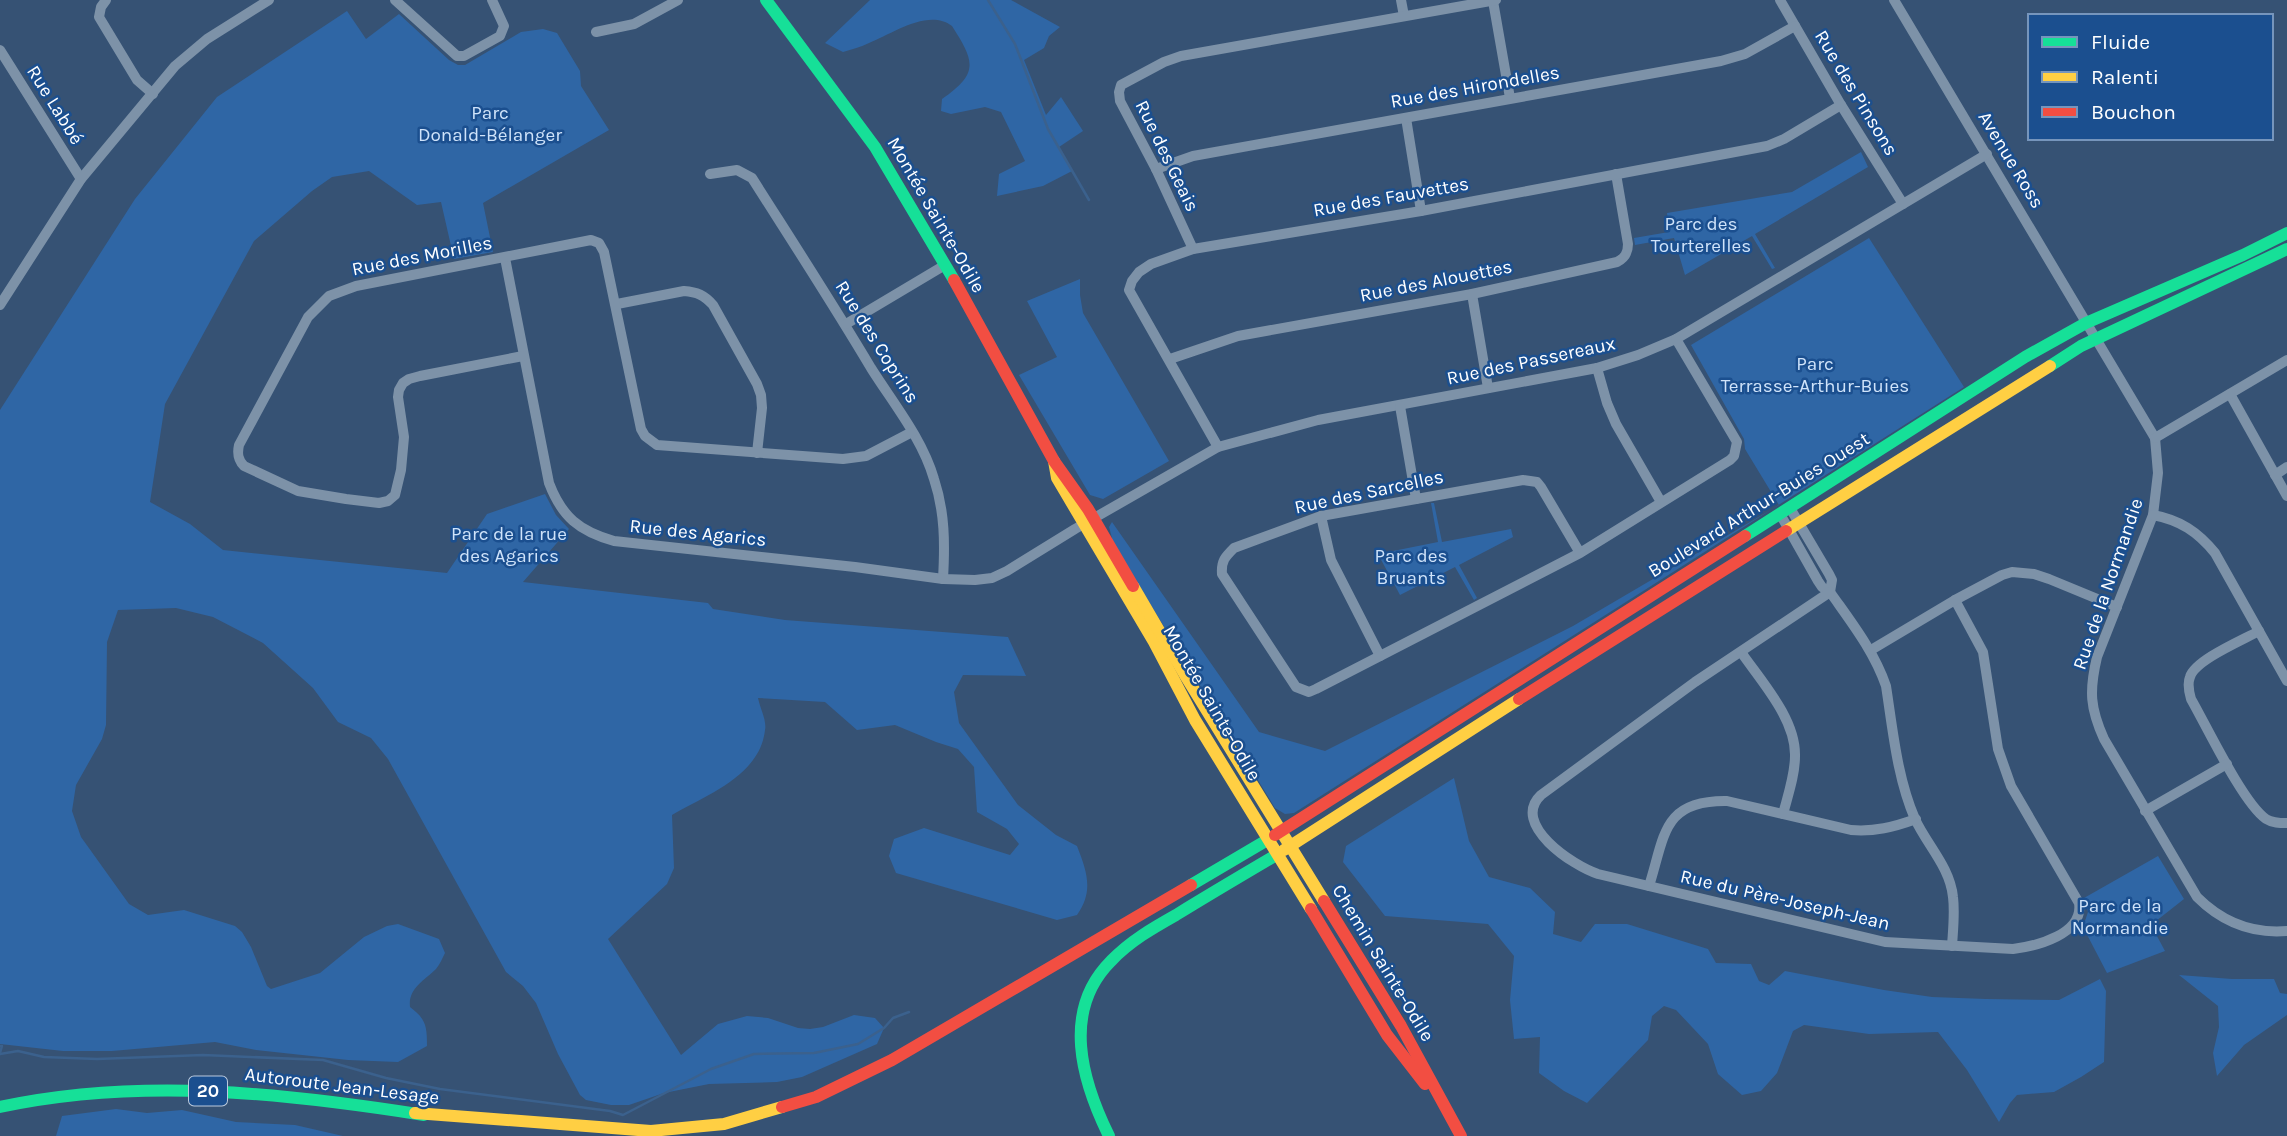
<svg xmlns="http://www.w3.org/2000/svg" width="2287" height="1136" font-family="Karla,sans-serif">
<style>
.green{fill:#2f66a5}
.lines{fill:none;stroke-linecap:round;stroke-linejoin:round}
.stream{stroke:#3b618d;stroke-width:2.5}
.street{stroke:#7d92a8;stroke-width:10}
.fast{stroke:#16e098;stroke-width:12}
.slow{stroke:#ffcf43;stroke-width:12}
.jam{stroke:#f24e42;stroke-width:12}
.labels{text-anchor:middle;dominant-baseline:central;stroke-width:5;stroke-linejoin:round;paint-order:stroke}
.shield{fill:#1b4f8f;stroke:#bbcadd;stroke-width:2}
.shield-label{font-size:18px;font-weight:bold;fill:#fff}
.street-label{font-size:19px;fill:#fff;stroke:#1b4f8f}
.park-label{font-size:19px;fill:#cfe3fa;stroke:#1b4f8f}
</style>
<rect width="100%" height="100%" fill="#365274"/>
<g class="green">
<path d="M870 0H1011L1060 27 1049 36 1044 48 1024 60 1046 115 1061 97 1083 131 1059 147 1072 171 1043 186 997 196 999 174 1025 161 1001 112 985 107 951 114 941 111 942 99C979 73 975 62 952 26 928 8 892 34 869 43 861 47 852 49 843 52L825 43Z"/>
<path d="M347 11 366 39 399 14 449 60 458 65H465L521 32 543 29 557 33 580 71 581 86 609 130 483 203 493 252 454 259 441 202 417 205 369 171 332 177 312 191 254 241 165 404 150 502 190 524 223 550 447 573 487 514 545 494 556 515 569 529 523 582 708 603 713 609 785 620 1008 637 1026 676 963 675 954 692 959 723 1018 805 1056 835 1077 846C1087 872 1094 891 1077 915L1057 920 896 873 889 856 894 839 924 828 1010 855 1019 844 1007 829 977 812 974 767 958 749 936 742 895 725 857 730 825 702 758 698C760 708 767 721 765 730 760 776 706 795 672 815L674 868 667 884 608 939 681 1055 718 1024 747 1016 768 1018 798 1028 810 1029 823 1027 854 1015 875 1018 884 1028 877 1044 802 1077 777 1082 709 1084 664 1093 629 1105H611L586 1100 580 1095 558 1054 536 1003 523 986 506 972 388 759 371 738 338 722 313 688 263 643 213 617 176 608 118 610 107 642 106 725 102 739 76 785 72 811 81 837 129 904 148 915 184 910 235 926 242 932 251 947 267 986 271 989 320 973 364 937 387 926 398 924 439 939 445 953C442 959 440 964 436 969 424 981 408 988 410 1007 426 1019 427 1026 427 1046L398 1062 348 1060 256 1050 215 1042 112 1051H63L0 1044V410L135 199 217 97Z"/>
<path d="M1861 152 1868 167 1755 234 1775 268 1772 269 1752 236 1685 275 1674 238 1635 245 1634 238 1669 232 1667 213 1792 192Z"/>
<path d="M1869 238 1964 387 1294 813 1285 814 1275 808 1111 540 1112 538 1109 527 1112 522 1259 732 1325 751 1573 626 1779 505 1745 449 1744 439 1691 345Z"/>
<path d="M1080 279V295L1083 313 1169 461 1103 499 1090 495 1019 375 1057 357 1027 301Z"/>
<path d="M1431 503H1434L1442 542 1511 529 1513 537 1459 565 1477 598 1474 600 1455 567 1400 595 1378 554 1438 542Z"/>
<path d="M1454 778 1469 841 1489 877 1530 888 1555 912 1553 934 1581 942 1595 924H1627L1708 949 1716 963 1751 964 1759 981 1769 985 1785 971 1884 990 1932 997 1986 999 2059 1000 2100 979 2106 991 2104 1062 2081 1077 2054 1092 2017 1095 2010 1103 1999 1122 1967 1070 1938 1032 1869 1034 1804 1025 1793 1031 1777 1073 1761 1091 1742 1095 1718 1074 1708 1044 1676 1010 1664 1006 1652 1016 1648 1040 1587 1103 1564 1091 1539 1073 1540 1037 1514 1039 1510 1000 1514 956 1488 924 1385 916 1343 862 1346 846Z"/>
<path d="M2158 856 2184 899 2151 925 2165 951 2107 973 2083 927 2088 912 2084 898Z"/>
<path d="M2179 975 2232 979H2274L2280 993 2287 994V1015L2244 1045 2217 1076 2213 1053 2219 1027 2218 1006Z"/>
<path d="M116 1109 147 1113 182 1110 236 1122 295 1125 343 1136H56L62 1116Z"/>
</g>
<g class="lines">
<g class="stream">
<path d="M988 0 1015 44 1048 129 1089 200"/>
<path d="M0 1046H2L0 1053"/>
<path d="M0 1054 18 1051 44 1057 97 1059 203 1055 323 1060 386 1078 440 1089 610 1111 623 1115 711 1069 754 1054 814 1053 858 1044 884 1028 893 1018 909 1012"/>
</g>
<g class="street">
<path d="M106 0 101 7 99 17 137 80 153 94"/>
<path d="M395 0 457 56H464L500 36 504 26 492 0"/>
<path d="M1401 0 1404 16"/>
<path d="M1780 0 1841 105 1903 204"/>
<path d="M1894 0 2155 438 2158 473 2153 515 2097 657C2089 691 2090 708 2104 739L2197 897C2222 922 2251 934 2287 931"/>
<path d="M1493 1 1510 98"/>
<path d="M596 32 634 24 678 0"/>
<path d="M0 50 81 179"/>
<path d="M1406 118 1421 211"/>
<path d="M1156 169 1193 156 1721 61 1745 54 1795 26"/>
<path d="M710 174 737 170 752 178C792 241 833 304 871 368 893 403 922 438 934 479 945 512 945 544 943 579"/>
<path d="M1193 249 1156 169 1120 101 1119 92 1121 85 1164 62 1181 56 1496 0"/>
<path d="M505 258 549 483C562 517 579 531 614 541L855 567 943 579 975 580 992 578 1007 571 1075 529 1218 447 1318 420 1597 368 1638 355 1676 339 1987 154"/>
<path d="M1472 294 1488 388"/>
<path d="M617 304 684 291C697 292 704 295 713 305L757 384 761 395 762 408 757 453"/>
<path d="M0 305 81 179 175 66 207 39 269 0"/>
<path d="M846 324 945 265"/>
<path d="M523 356 420 376 409 379 403 383 399 390 398 397 404 437 401 470 395 495 388 501 379 503 346 499 298 491 244 466C238 460 237 454 239 445L308 317 329 296 356 286 591 240 599 243 604 252 641 429 645 436 657 445 843 459 866 456 912 432"/>
<path d="M1170 359 1238 336 1472 294 1617 262C1625 258 1628 253 1628 244L1616 174"/>
<path d="M1597 368 1607 403 1616 424 1661 502"/>
<path d="M2230 394 2287 496"/>
<path d="M1400 406 1416 499"/>
<path d="M2155 438 2287 360"/>
<path d="M1218 447 1129 290 1132 281 1139 272 1151 264 1193 249 1421 211 1767 146 1784 139 1841 105"/>
<path d="M2275 475 2287 467"/>
<path d="M1790 508 1829 574 1832 580 1830 592"/>
<path d="M1780 514 1818 581 1822 587 1830 592C1851 622 1874 651 1886 686 1893 731 1897 777 1915 819 1927 845 1950 867 1953 897 1955 913 1953 930 1952 946"/>
<path d="M2153 515C2180 520 2198 532 2215 553L2287 681"/>
<path d="M1321 516 1331 560 1380 656"/>
<path d="M1580 553 1541 487 1537 482 1523 480 1321 516 1234 548C1225 557 1221 561 1222 574L1296 687 1309 692 1316 689 1580 553 1730 460 1734 456 1737 442 1676 339"/>
<path d="M1830 592 1695 682 1541 795C1510 824 1573 866 1598 874L1885 942 2013 949C2037 946 2084 934 2079 903L2011 786 1998 749 1983 652 1955 600"/>
<path d="M2259 631C2243 640 2195 660 2190 677 2187 684 2189 692 2191 699 2207 727 2243 803 2266 819 2272 823 2280 823 2287 823"/>
<path d="M1871 650 1955 600 2002 575 2012 572 2034 574 2049 579 2117 607"/>
<path d="M1741 652C1761 681 1796 719 1795 756 1795 775 1788 795 1783 814"/>
<path d="M2145 811 2227 764"/>
<path d="M1649 886C1665 836 1662 800 1727 801L1851 830C1874 832 1894 827 1916 819"/>
</g>
<g class="fast">
<path d="M766 0 875 147 954 280"/>
<path d="M2050 366 2081 346 2287 249"/>
<path d="M1745 536 2025 357 2086 323 2243 255 2287 233"/>
<path d="M1191 885 1269 839"/>
<path d="M0 1107C140 1077 284 1093 424 1115"/>
<path d="M1109 1136C1082 1081 1061 1011 1111 961 1130 941 1153 928 1176 915 1210 894 1244 874 1278 854"/>
</g>
<g class="slow">
<path d="M1054 461 1057 478 1154 642 1195 720 1311 909"/>
<path d="M1786 531 2050 366"/>
<path d="M1133 586 1185 675 1324 901"/>
<path d="M1284 850 1519 699"/>
<path d="M415 1113 651 1131 724 1124 782 1107"/>
</g>
<g class="jam">
<path d="M954 280 1054 461 1088 509 1133 586"/>
<path d="M1519 699 1786 531"/>
<path d="M1275 835 1745 536"/>
<path d="M1324 901 1401 1026 1461 1136"/>
<path d="M1311 909 1387 1035 1425 1084"/>
<path d="M782 1107 816 1097 892 1060 1191 885"/>
</g>
</g>
<g class="labels">
<rect class="shield" x="189" y="1076.5" width="38" height="29" rx="5"/>
<g class="shield-label">
<text x="208" y="1091">20</text>
</g>
<g class="street-label">
<text transform="translate(1475 87) rotate(-10)">Rue des Hirondelles</text>
<text transform="translate(1856 93) rotate(59)">Rue des Pinsons</text>
<text transform="translate(55 105) rotate(58)">Rue Labbé</text>
<text transform="translate(1167 156) rotate(64)">Rue des Geais</text>
<text transform="translate(2011 160) rotate(59)">Avenue Ross</text>
<text transform="translate(1391 197) rotate(-10)">Rue des Fauvettes</text>
<text transform="translate(936 215) rotate(60)">Montée Sainte-Odile</text>
<text transform="translate(422 256) rotate(-11)">Rue des Morilles</text>
<text transform="translate(1436 281) rotate(-11)">Rue des Alouettes</text>
<text transform="translate(877 342) rotate(58)">Rue des Coprins</text>
<text transform="translate(1531 361) rotate(-12)">Rue des Passereaux</text>
<text transform="translate(1369 492) rotate(-12)">Rue des Sarcelles</text>
<text transform="translate(1759 505) rotate(-32)">Boulevard Arthur-Buies Ouest</text>
<text transform="translate(698 533) rotate(6)">Rue des Agarics</text>
<text transform="translate(2108 584) rotate(-71)">Rue de la Normandie</text>
<text transform="translate(1212 703) rotate(60)">Montée Sainte-Odile</text>
<text transform="translate(1785 900) rotate(13)">Rue du Père-Joseph-Jean</text>
<text transform="translate(1383 963) rotate(59)">Chemin Sainte-Odile</text>
<text transform="translate(342 1086) rotate(7)">Autoroute Jean-Lesage</text>
</g>
<g class="park-label">
<text x="490" y="113">Parc<tspan x="490" dy="22">Donald-Bélanger</tspan></text>
<text x="1701" y="224">Parc des<tspan x="1701" dy="22">Tourterelles</tspan></text>
<text x="1815" y="364">Parc<tspan x="1815" dy="22">Terrasse-Arthur-Buies</tspan></text>
<text x="509" y="534">Parc de la rue<tspan x="509" dy="22">des Agarics</tspan></text>
<text x="1411" y="556">Parc des<tspan x="1411" dy="22">Bruants</tspan></text>
<text x="2120" y="906">Parc de la<tspan x="2120" dy="22">Normandie</tspan></text>
</g>
</g>
<rect x="2028" y="14" width="245" height="126" fill="#1b4f8f" stroke="#7695bc" stroke-width="2"/>
<rect x="2042" y="37" width="35" height="10" fill="#16e098" stroke="#7695bc" stroke-width="2"/>
<text x="2091" y="49" font-size="21" fill="#ffffff">Fluide</text>
<rect x="2042" y="72" width="35" height="10" fill="#ffcf43" stroke="#7695bc" stroke-width="2"/>
<text x="2091" y="84" font-size="21" fill="#ffffff">Ralenti</text>
<rect x="2042" y="107" width="35" height="10" fill="#f24e42" stroke="#7695bc" stroke-width="2"/>
<text x="2091" y="119" font-size="21" fill="#ffffff">Bouchon</text>
</svg>
